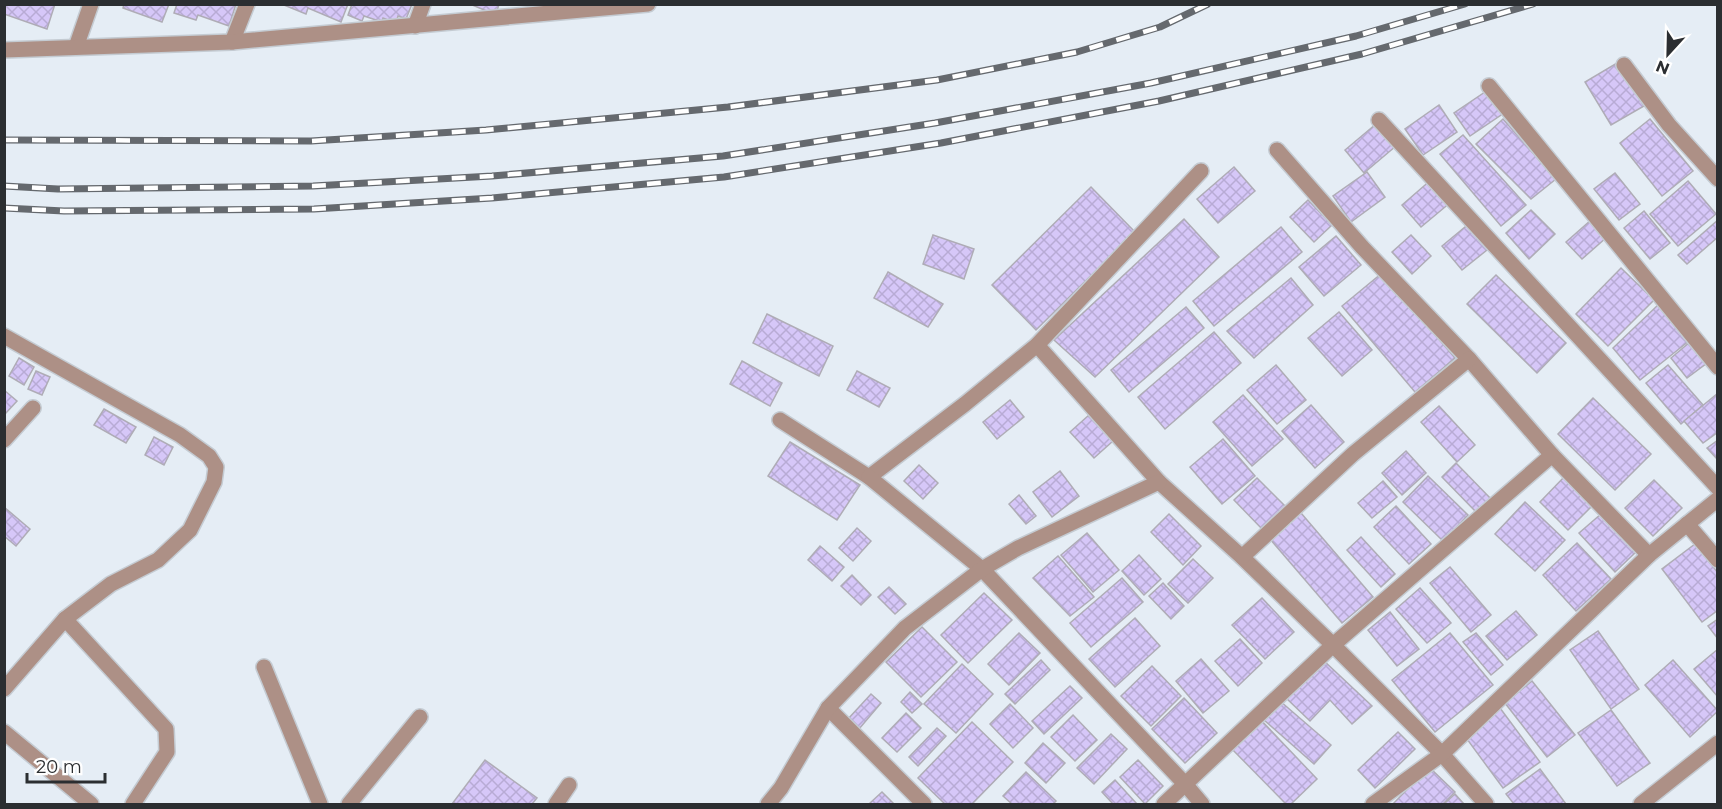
<svg xmlns="http://www.w3.org/2000/svg" width="1722" height="809" font-family="Montserrat,sans-serif">
<style>
.building{fill:url(#building-cross-hatch);stroke:#afacb6;stroke-width:1.5}
.lines{fill:none;stroke-linecap:round;stroke-linejoin:round}
.minor-casing{stroke:#c4cbd2;stroke-width:18}
.minor{stroke:#ad9086;stroke-width:15}
.rail-casing{stroke:#65696e;stroke-width:7}
.rail{stroke:#fff;stroke-width:4.5;stroke-dasharray:14;stroke-linecap:butt}
</style>
<defs>
<pattern id="building-cross-hatch" width="8" height="8" patternUnits="userSpaceOnUse" patternTransform="scale(1.5)"><rect width="8" height="8" fill="#d6c7f8"/><path d="M0 0l8 8M0 8l8-8" fill="none" stroke="#b8abd5"/></pattern>
</defs>
<rect width="100%" height="100%" fill="#e5edf5"/>
<g class="building">
<path d="M4 4H55L47 29 4 14Z"/>
<path d="M124 4H169L162 22 123 8Z"/>
<path d="M177 4H236L229 26 198 15 196 20 174 13Z"/>
<path d="M348 4 341 22 308 8 306 14 284 5Z"/>
<path d="M352 4H412L406 19 398 16 396 23 383 18 382 22 364 16 362 21 348 15Z"/>
<path d="M470 4H499L496 15Z"/>
<path d="M1617 63 1644 106 1611 125 1585 82Z"/>
<path d="M1488 90 1504 113 1470 136 1454 113Z"/>
<path d="M1439 105 1457 132 1423 155 1405 129Z"/>
<path d="M1503 119 1556 179 1531 199 1476 144Z"/>
<path d="M1650 119 1693 171 1662 196 1620 143Z"/>
<path d="M1376 124 1396 146 1364 173 1345 150Z"/>
<path d="M1463 135 1526 205 1501 226 1440 154Z"/>
<path d="M1234 167 1255 191 1218 223 1197 199Z"/>
<path d="M1367 172 1385 197 1351 222 1333 196Z"/>
<path d="M1615 173 1640 204 1619 220 1594 189Z"/>
<path d="M1432 179 1451 202 1421 227 1402 205Z"/>
<path d="M1688 181 1716 214 1678 246 1650 214Z"/>
<path d="M1091 187 1135 232 1036 330 992 285Z"/>
<path d="M1308 200 1332 225 1314 242 1290 217Z"/>
<path d="M1531 210 1555 234 1529 259 1506 233Z"/>
<path d="M1644 211 1670 243 1650 259 1624 228Z"/>
<path d="M1184 219 1219 257 1095 377 1054 340Z"/>
<path d="M1591 220 1607 237 1582 259 1566 242Z"/>
<path d="M1718 220V237L1687 264 1678 255Z"/>
<path d="M1471 222 1492 246 1462 270 1442 246Z"/>
<path d="M1281 227 1302 252 1214 326 1193 301Z"/>
<path d="M933 235 974 249 964 279 923 264Z"/>
<path d="M1411 235 1431 256 1412 274 1392 252Z"/>
<path d="M1336 236 1361 265 1324 296 1299 267Z"/>
<path d="M1621 268 1654 300 1608 346 1576 314Z"/>
<path d="M888 272 943 304 928 327 874 298Z"/>
<path d="M1382 273 1455 358 1415 392 1342 306Z"/>
<path d="M1496 275 1566 343 1537 373 1467 304Z"/>
<path d="M1291 278 1313 305 1254 358 1227 331Z"/>
<path d="M1659 304 1689 341 1640 380 1613 348Z"/>
<path d="M1186 307 1204 328 1129 392 1111 370Z"/>
<path d="M1339 312 1372 350 1342 376 1308 338Z"/>
<path d="M767 314 833 346 819 376 753 343Z"/>
<path d="M1214 332 1241 363 1165 429 1138 397Z"/>
<path d="M1690 342 1707 363 1687 378 1671 358Z"/>
<path d="M19 358 34 367 24 385 9 376Z"/>
<path d="M742 361 782 383 770 406 730 384Z"/>
<path d="M1276 365 1306 400 1277 424 1247 390Z"/>
<path d="M1668 365 1703 405 1681 424 1646 383Z"/>
<path d="M36 371 50 377 42 395 28 389Z"/>
<path d="M857 371 890 388 879 407 847 390Z"/>
<path d="M4 390 17 401 4 415Z"/>
<path d="M1718 393V432L1703 443 1684 421Z"/>
<path d="M1243 395 1283 439 1252 466 1213 422Z"/>
<path d="M1593 398 1651 454 1615 490 1558 434Z"/>
<path d="M1010 400 1024 417 997 439 983 422Z"/>
<path d="M1311 405 1344 442 1315 468 1282 431Z"/>
<path d="M1439 406 1475 445 1457 462 1421 422Z"/>
<path d="M104 409 136 427 126 443 94 425Z"/>
<path d="M1089 415 1113 441 1094 458 1070 432Z"/>
<path d="M154 437 173 447 164 465 145 455Z"/>
<path d="M1223 439 1255 476 1222 504 1190 467Z"/>
<path d="M1718 440V460L1707 448Z"/>
<path d="M790 442 860 485 837 520 768 476Z"/>
<path d="M1406 451 1426 473 1402 495 1382 473Z"/>
<path d="M1456 463 1491 499 1477 513 1442 477Z"/>
<path d="M919 465 938 483 923 499 904 481Z"/>
<path d="M1060 471 1079 496 1052 517 1033 492Z"/>
<path d="M1428 476 1468 515 1443 541 1403 502Z"/>
<path d="M1565 476 1594 504 1568 530 1540 502Z"/>
<path d="M1257 478 1288 509 1264 531 1234 500Z"/>
<path d="M1654 480 1682 508 1653 536 1625 508Z"/>
<path d="M1383 481 1397 497 1372 518 1358 503Z"/>
<path d="M1019 495 1036 516 1026 524 1009 504Z"/>
<path d="M1525 502 1565 540 1535 571 1495 534Z"/>
<path d="M1396 506 1431 544 1409 564 1374 527Z"/>
<path d="M4 507 30 529 16 546 4 536Z"/>
<path d="M1301 513 1373 597 1342 623 1270 539Z"/>
<path d="M1169 514 1201 546 1183 565 1151 532Z"/>
<path d="M1601 514 1636 552 1615 572 1579 533Z"/>
<path d="M857 528 871 541 853 561 839 548Z"/>
<path d="M1087 533 1119 570 1093 592 1061 555Z"/>
<path d="M1361 537 1395 574 1381 587 1347 550Z"/>
<path d="M1577 543 1611 579 1576 611 1543 575Z"/>
<path d="M1695 544 1718 573V610L1702 622 1662 569Z"/>
<path d="M820 546 844 567 832 581 808 560Z"/>
<path d="M1139 555 1161 579 1144 595 1122 571Z"/>
<path d="M1058 556 1094 597 1070 616 1033 578Z"/>
<path d="M1193 559 1213 578 1188 603 1168 584Z"/>
<path d="M1450 567 1491 615 1471 632 1430 583Z"/>
<path d="M852 575 871 595 861 605 841 586Z"/>
<path d="M1122 578 1143 602 1091 647 1070 623Z"/>
<path d="M1163 583 1184 606 1171 619 1149 596Z"/>
<path d="M889 587 906 604 895 614 878 597Z"/>
<path d="M1420 588 1451 623 1427 643 1396 609Z"/>
<path d="M984 593 1012 620 968 663 941 635Z"/>
<path d="M1262 598 1294 632 1265 659 1232 625Z"/>
<path d="M1516 611 1537 635 1507 660 1486 636Z"/>
<path d="M1390 612 1419 649 1397 666 1368 630Z"/>
<path d="M1135 618 1160 646 1115 687 1089 659Z"/>
<path d="M1718 619V639L1708 626Z"/>
<path d="M922 627 957 662 921 697 886 662Z"/>
<path d="M1598 631 1639 689 1611 709 1570 650Z"/>
<path d="M1019 633 1040 653 1009 685 988 664Z"/>
<path d="M1450 633 1493 685 1435 732 1392 680Z"/>
<path d="M1476 633 1503 665 1491 675 1463 642Z"/>
<path d="M1240 639 1262 663 1238 686 1215 661Z"/>
<path d="M1718 649V697L1694 669Z"/>
<path d="M1201 659 1229 691 1203 713 1176 681Z"/>
<path d="M1322 659 1372 706 1352 724 1330 700 1310 721 1286 698Z"/>
<path d="M1041 660 1050 670 1015 704 1005 694Z"/>
<path d="M1673 660 1718 711 1690 737 1645 685Z"/>
<path d="M962 664 993 694 956 733 924 704Z"/>
<path d="M1152 666 1181 696 1151 726 1121 696Z"/>
<path d="M1532 681 1575 735 1547 757 1505 703Z"/>
<path d="M1070 686 1082 698 1044 734 1032 721Z"/>
<path d="M910 692 922 704 912 713 901 702Z"/>
<path d="M871 694 881 703 859 729 848 719Z"/>
<path d="M1184 698 1217 733 1185 763 1152 729Z"/>
<path d="M1280 701 1331 745 1314 764 1264 720Z"/>
<path d="M1010 704 1033 728 1013 748 990 724Z"/>
<path d="M1500 708 1540 762 1503 788 1464 735Z"/>
<path d="M1611 710 1650 763 1617 786 1578 733Z"/>
<path d="M906 713 921 728 897 752 882 738Z"/>
<path d="M1073 715 1097 740 1075 761 1051 737Z"/>
<path d="M1258 717 1317 779 1291 804H1286L1229 746Z"/>
<path d="M972 722 1013 762 972 804H945L918 778Z"/>
<path d="M937 728 946 736 918 766 909 757Z"/>
<path d="M1398 732 1415 749 1375 788 1358 770Z"/>
<path d="M1111 734 1127 749 1094 784 1077 768Z"/>
<path d="M1043 743 1065 763 1046 783 1025 763Z"/>
<path d="M485 760 537 798 532 804H452Z"/>
<path d="M1138 760 1163 786 1145 804 1120 777Z"/>
<path d="M1429 767 1455 792 1443 804H1393Z"/>
<path d="M1540 769 1566 804H1514L1506 794Z"/>
<path d="M1026 772 1056 801 1053 804H1012L1003 796Z"/>
<path d="M1115 780 1137 804H1113L1102 792Z"/>
<path d="M882 792 894 804H869Z"/>
<path d="M1455 794 1464 804H1444Z"/>
</g>
<g class="lines">
<g class="minor-casing">
<g id="minor">
<path d="M415 26 423 4"/>
<path d="M232 42 247 4"/>
<path d="M76 47 91 4"/>
<path d="M4 50 232 42 648 4"/>
<path d="M1624 65 1669 125 1718 179"/>
<path d="M1489 86 1718 367"/>
<path d="M1379 120 1718 488"/>
<path d="M1277 150 1362 247 1469 359 1552 455 1649 555"/>
<path d="M4 336 180 435 209 456 216 467 214 482 190 530 158 560 111 584 65 619 4 689"/>
<path d="M1037 345 1159 482 1242 557 1333 645 1442 754 1486 804"/>
<path d="M780 420 869 477 965 404 1037 345 1201 171"/>
<path d="M4 440 33 408"/>
<path d="M869 477 982 569 1186 785 1202 804"/>
<path d="M1687 524 1718 560"/>
<path d="M1242 557 1353 454 1469 359"/>
<path d="M65 619 166 729 167 752 133 804"/>
<path d="M264 667 320 804"/>
<path d="M828 708 924 804"/>
<path d="M4 732 91 804"/>
<path d="M349 804 420 717"/>
<path d="M556 804 569 785"/>
<path d="M768 804 781 788 828 708 905 628 982 569 1018 548 1159 482"/>
<path d="M1164 804 1333 645 1552 455"/>
<path d="M1373 804 1442 754 1649 555 1718 499"/>
<path d="M1641 804 1718 743"/>
</g>
</g>
<use href="#minor" class="minor"/>
<g class="rail-casing">
<g id="rail">
<path d="M4 140 311 141 486 130 728 107 937 80 1077 52 1160 27 1208 4"/>
<path d="M4 186 58 189 313 186 492 176 723 156 935 123 1151 83 1356 36 1465 4"/>
<path d="M4 208 64 211 314 209 492 198 724 177 941 143 1159 101 1362 54 1533 4"/>
</g>
</g>
<use href="#rail" class="rail"/>
</g>
<rect width="1722" height="809" fill="none" stroke="#2b2e31" stroke-width="12"/>
<g transform="translate(1668 54) rotate(202)" stroke="#ffffff" stroke-width="4.5" paint-order="stroke">
<path d="M0-4.5L10 22L0 15L-10 22Z" fill="#2b2e31"/>
<text y="-9" font-size="16" font-weight="bold" text-anchor="middle" fill="#2b2e31">N</text>
</g>
<path d="M27 773v9h78v-9" fill="none" stroke="#2b2e31" stroke-width="3"/>
<text x="36" y="773" font-size="18" fill="#2b2e31" stroke="#ffffff" stroke-width="4.5" paint-order="stroke">20 m</text>
</svg>
